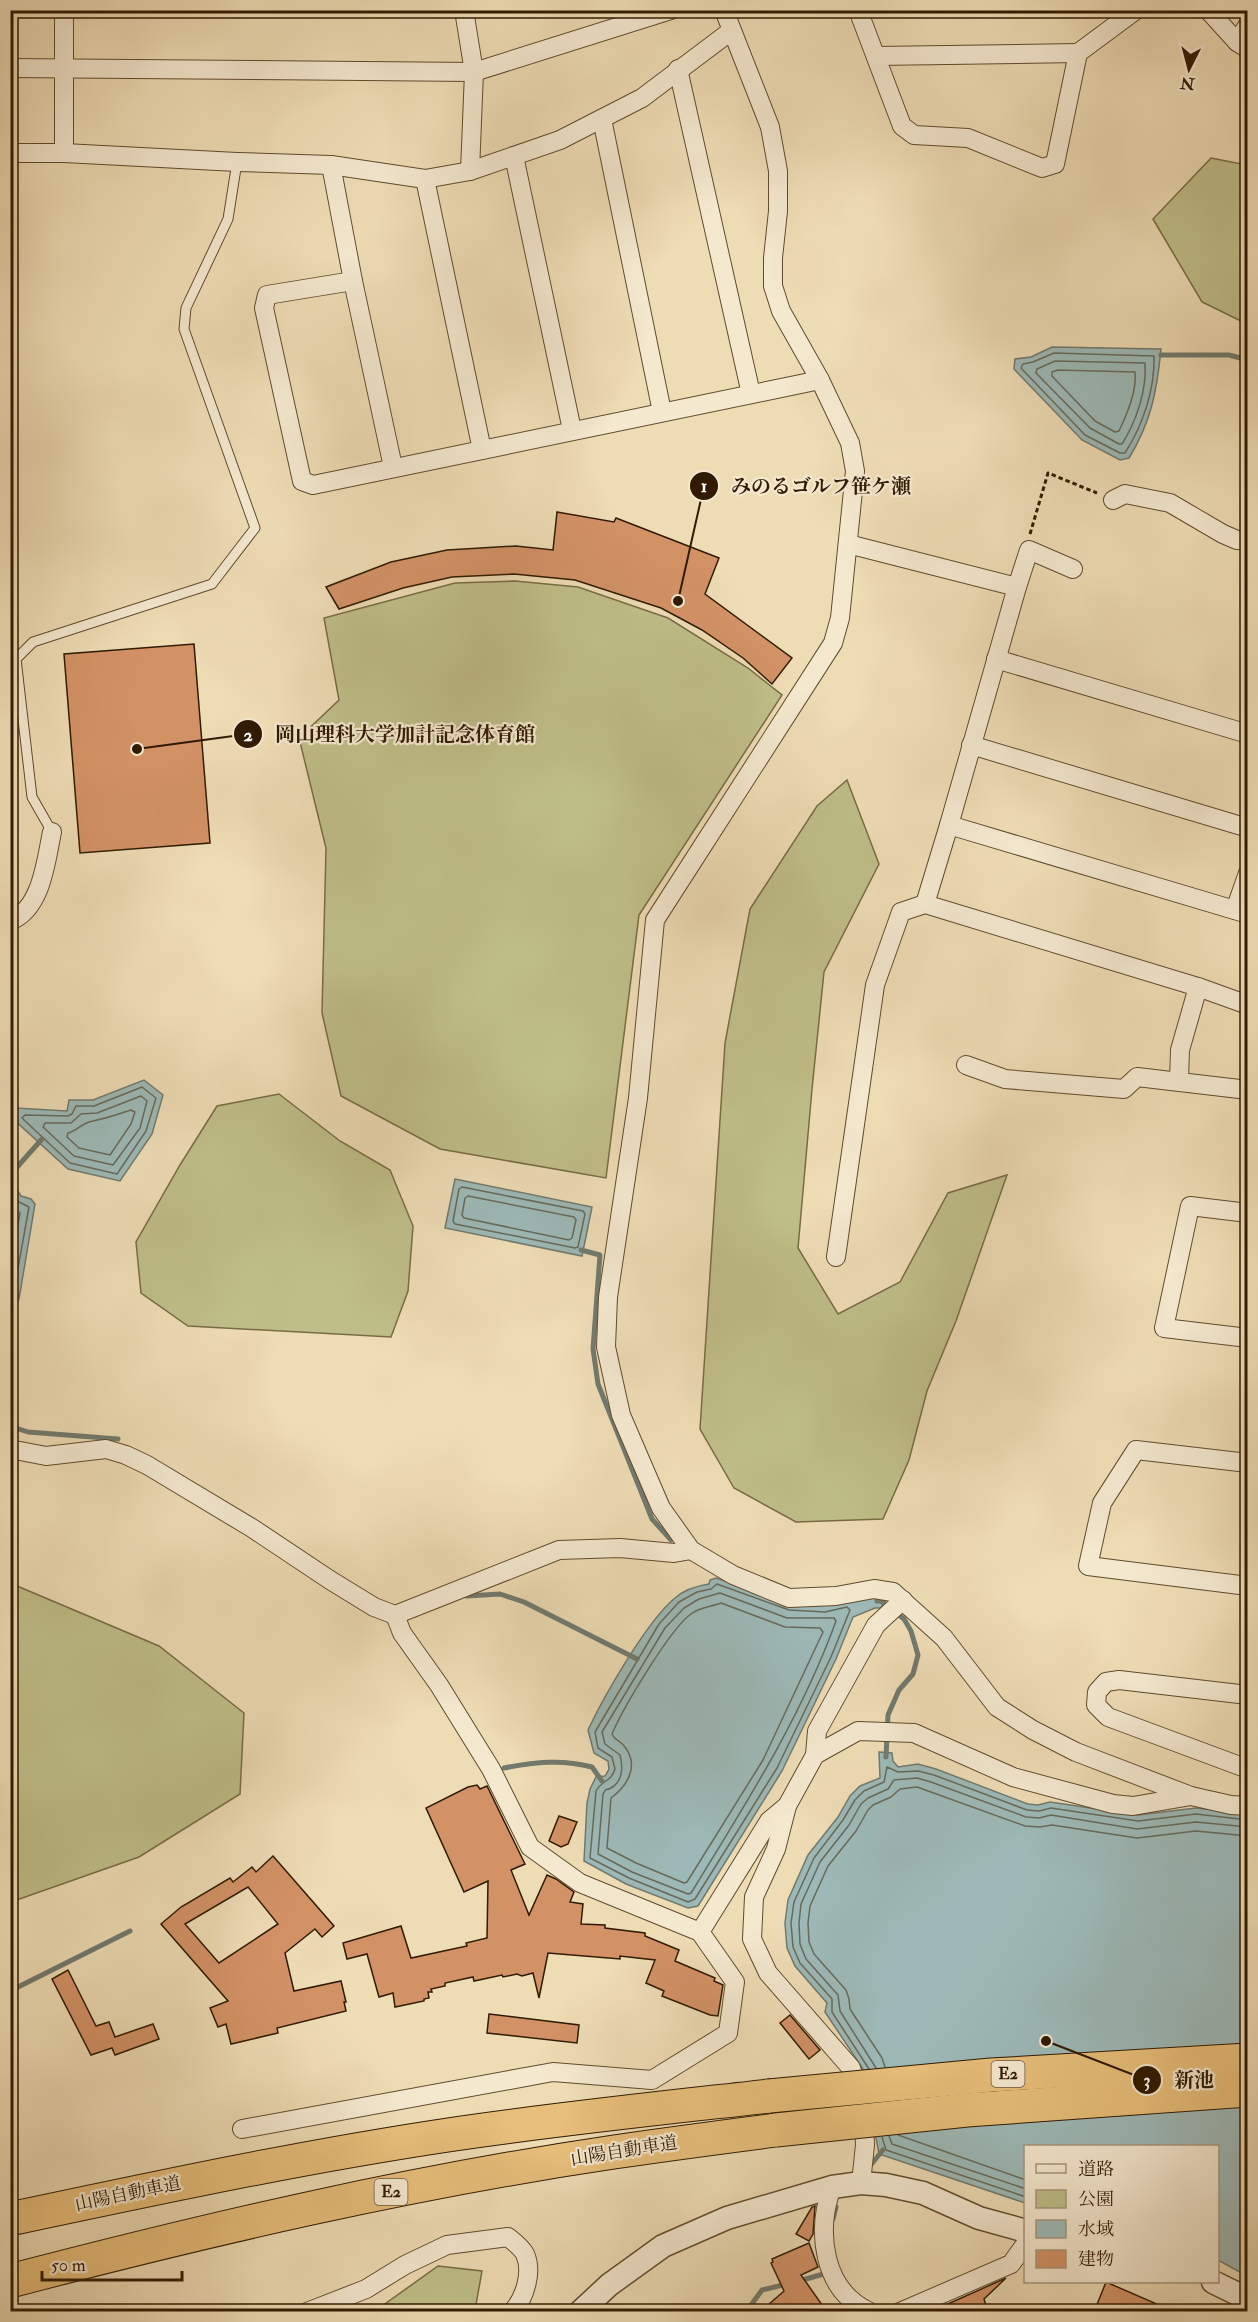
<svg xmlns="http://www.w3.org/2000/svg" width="1258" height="2322" font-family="'IM FELL Double Pica','Noto Serif JP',serif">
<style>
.green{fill:#bfbe89;stroke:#786c44;stroke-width:1.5}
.water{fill:#9db9b7;stroke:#717a6e;stroke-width:1.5}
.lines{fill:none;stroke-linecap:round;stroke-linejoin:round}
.shore{stroke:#666a5c;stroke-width:1.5}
.stream{stroke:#717a6e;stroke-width:5}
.building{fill:#d39266;stroke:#301b00;stroke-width:1.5;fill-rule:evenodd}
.service-casing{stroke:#604b2d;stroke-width:11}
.minor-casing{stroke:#604b2d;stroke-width:20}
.tertiary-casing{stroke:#604b2d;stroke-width:25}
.motorway-casing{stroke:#301b00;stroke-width:35}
.path{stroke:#301b00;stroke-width:3;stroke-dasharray:4.5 3;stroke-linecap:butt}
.service{stroke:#f4e8cf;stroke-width:9}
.minor{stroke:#f4e8cf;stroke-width:18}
.tertiary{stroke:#f4e8cf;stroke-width:22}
.motorway{stroke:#e7be7a;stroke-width:33}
.motorway-bridge-casing{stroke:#301b00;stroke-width:35;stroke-linecap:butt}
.motorway-bridge{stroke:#e7be7a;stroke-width:33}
.labels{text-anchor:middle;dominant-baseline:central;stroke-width:4.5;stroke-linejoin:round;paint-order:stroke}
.shield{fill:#f4e8cf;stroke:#6b583e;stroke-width:1.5}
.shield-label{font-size:16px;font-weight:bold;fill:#301b00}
.street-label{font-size:18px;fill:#301b00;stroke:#f4e8cf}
.leader{fill:none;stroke:#301b00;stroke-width:2}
.callout-dot{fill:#301b00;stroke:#f4e8cf;stroke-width:2}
.mark-label{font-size:18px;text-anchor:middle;font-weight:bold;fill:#fff}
.callout-label{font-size:20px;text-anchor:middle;font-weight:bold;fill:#301b00;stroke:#f4e8cf;stroke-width:4.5;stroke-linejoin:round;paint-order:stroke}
</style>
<rect width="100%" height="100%" fill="#eedcb5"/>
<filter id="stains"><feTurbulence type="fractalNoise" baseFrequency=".00333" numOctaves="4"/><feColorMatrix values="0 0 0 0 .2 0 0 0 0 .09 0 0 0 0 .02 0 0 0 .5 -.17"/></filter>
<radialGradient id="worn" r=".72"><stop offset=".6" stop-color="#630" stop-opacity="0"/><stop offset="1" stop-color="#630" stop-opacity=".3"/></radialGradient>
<g class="green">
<path d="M1211 158 1247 165V324L1202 302 1153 219Z"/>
<path d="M515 581 578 587 668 618 748 668 782 695 639 915 606 1178 440 1149 341 1096 322 1013 326 848 299 738 339 700 324 618 455 583Z"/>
<path d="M847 780 879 864 824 972 812 1089 798 1248 838 1314 900 1282 948 1193 1007 1175 956 1321 927 1391 909 1460 883 1519 796 1522 734 1488 700 1429 725 1043 750 909 817 806Z"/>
<path d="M279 1094 340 1141 390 1170 413 1226 408 1291 391 1337 188 1326 141 1293 136 1242 180 1165 217 1106Z"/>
<path d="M10 1583 159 1646 244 1713 240 1794 139 1857 11 1902Z"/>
<path d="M438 2266 482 2271 475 2310 472 2312 375 2311Z"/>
</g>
<g class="water">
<path d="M1052 347 1161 349C1157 391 1151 422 1129 458L1120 460 1082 440 1014 369 1015 359 1031 357Z"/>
<path d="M144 1080 163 1095 152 1134 120 1181 68 1169 11 1117 16 1108 67 1111 69 1100H93Z"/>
<path d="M10 1179 21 1196 31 1199 35 1204 19 1299 11 1315Z"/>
<path d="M455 1179 592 1207 582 1256 445 1228Z"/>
<path d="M716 1578C751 1590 787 1610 825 1605 846 1603 865 1597 886 1595L881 1608H875L853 1617 836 1659 782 1771 698 1906 688 1908 626 1884 584 1861 587 1803 590 1789 596 1777 605 1776 609 1769 608 1761 594 1753 588 1730C604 1696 647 1621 675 1598 685 1589 696 1586 709 1584L710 1580Z"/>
<path d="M879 1752 892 1753 893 1761 898 1767 918 1764 936 1769 1028 1804 1038 1805 1050 1802 1138 1815 1196 1808 1247 1814V2276L1218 2260V2146H1026L1025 2203 879 2154 863 2069 825 2012 827 2003 795 1966 787 1948 785 1923 788 1900 808 1855 838 1817 850 1796 860 1786 880 1778Z"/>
</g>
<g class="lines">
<g class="shore">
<path d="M1054 353 1154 356C1155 389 1143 425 1125 453H1120L1085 435 1021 368 1023 364 1033 362Z"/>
<path d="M1055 361 1145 363C1147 390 1136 422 1122 444H1119L1090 428 1036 373 1037 369Z"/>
<path d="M1058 370 1135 372C1137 391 1127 414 1119 431L1115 432 1095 421 1052 376V372Z"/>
<path d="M142 1087 156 1098 146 1131 117 1174 70 1163 22 1118 25 1115 68 1116 72 1114 76 1106H94Z"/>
<path d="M141 1096 147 1101 140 1128 113 1165 74 1156 43 1127 45 1123H71L81 1114 97 1113Z"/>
<path d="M131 1110 135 1112 131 1124 110 1155 79 1148 67 1137 68 1133C76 1131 82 1124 89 1122 103 1119 117 1115 131 1110Z"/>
<path d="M462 1187 583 1211 585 1214 578 1247 575 1248 455 1224 453 1221 459 1189Z"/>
<path d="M10 1191 17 1201 29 1207 13 1296 10 1302"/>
<path d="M468 1196 574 1217 576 1220 572 1238 569 1240 464 1218 462 1215 465 1198Z"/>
<path d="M10 1205 20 1213 10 1269"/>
<path d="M717 1584 789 1610 825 1612 847 1607 850 1610 831 1657 777 1768 695 1899 688 1902 629 1878 590 1858 596 1791C602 1780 611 1782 615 1769L612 1757 598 1748 595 1732 659 1624 679 1602 697 1592 711 1589Z"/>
<path d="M720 1593 787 1618H834L836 1621C801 1718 745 1805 691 1893L688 1894 632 1872 598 1854 603 1794C608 1786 603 1792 611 1788 623 1781 623 1767 620 1755L605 1744 602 1732 665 1628 684 1608 699 1599Z"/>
<path d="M721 1603 785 1627 820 1628 823 1632 763 1760 687 1882 684 1883 636 1863 607 1848 611 1798C626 1787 640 1767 625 1747 621 1741 614 1740 612 1734 623 1708 670 1629 691 1614 700 1607 711 1607 721 1603Z"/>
<path d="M885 2067 882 2058 850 2009 849 1999 846 1990 814 1954 809 1942 808 1923 810 1906 828 1866 856 1831 868 1810 873 1805 891 1797 900 1789 917 1787 1025 1826 1040 1827 1052 1825 1137 1838 1196 1831 1248 1836"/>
<path d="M876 2068 840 2011 838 1995 806 1959 800 1944 799 1923 801 1904 820 1862 849 1825 861 1804 868 1798 888 1789 894 1780 917 1778 931 1782 1026 1817 1039 1818 1051 1815 1137 1829 1196 1822 1248 1827"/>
<path d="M869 2069 832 2012V1999L800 1963 793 1947 791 1923 794 1902 814 1858 843 1820 855 1800 864 1791 884 1782 887 1767 898 1772 918 1771 934 1775 1027 1810 1039 1811 1051 1808 1138 1821 1196 1814 1248 1820"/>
<path d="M898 2135 1026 2180"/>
<path d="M889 2136 892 2144 1026 2189"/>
<path d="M882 2137 886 2150 1026 2197"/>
</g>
<g class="stream">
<path d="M1161 355H1229L1248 360"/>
<path d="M10 1175 42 1139"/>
<path d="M581 1250 600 1255 593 1349 598 1384 652 1519 671 1540"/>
<path d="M10 1426 28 1432 118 1439"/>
<path d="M467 1596 500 1594 524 1602 637 1659"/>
<path d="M877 1601H881L904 1619 911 1631 918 1655 913 1674 899 1690 888 1715 886 1757"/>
<path d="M504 1768C535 1762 562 1759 592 1767L602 1781"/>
<path d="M10 1991 130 1931"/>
<path d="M869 2167 883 2150"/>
<path d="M833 2219 836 2207"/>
<path d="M799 2281 827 2273"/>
<path d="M746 2312 762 2290 787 2284"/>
</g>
</g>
<g class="building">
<path d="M557 512 614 522 616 518 719 558 705 594 792 658 772 684 743 658 702 630 661 608 575 580 514 574 452 577 403 588 339 609 326 587 391 562 447 550 516 546 553 550Z"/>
<path d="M194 644 210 843 80 853 64 654Z"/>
<path d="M477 1785 480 1789 487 1786 525 1864 511 1870 529 1915 547 1875 556 1879 574 1892 570 1902 583 1904 581 1924 605 1925V1928L645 1933V1936L679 1950 675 1961 715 1978 714 1981 723 1985 718 2016 710 2015 662 1996 664 1991 646 1983 655 1960 620 1956V1959L548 1953 539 1998 533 1973 522 1976 517 1974 503 1977 502 1975 474 1981 473 1977 445 1983V1986L431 1989 432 1992H428L429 1998 424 1999V2001L395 2007 393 1993 379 1997 367 1954 347 1959 343 1943 401 1926 411 1958 467 1946 466 1943 487 1938 488 1881 464 1892 426 1808 468 1787Z"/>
<path d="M559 1816 577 1822 568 1844 561 1847 549 1841Z"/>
<path d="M273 1856 334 1926 322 1937 315 1929 285 1953 294 1991 341 1981 346 2002H344L346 2011 277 2028 278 2033 231 2044 226 2024 218 2027 210 2008 228 2001 161 1924 181 1907 230 1878 233 1882 252 1867 256 1872ZM248 1887 278 1924 219 1963 185 1924Z"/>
<path d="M68 1970 96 2026 109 2022 115 2037 153 2024 159 2039 115 2055 112 2048 91 2055 52 1979Z"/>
<path d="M489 2014 579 2025 577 2043 487 2033Z"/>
<path d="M790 2015 820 2050 809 2059 780 2023Z"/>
<path d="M815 2206 813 2234 809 2241 796 2234 812 2207Z"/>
<path d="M809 2243 818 2267 801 2275 827 2312H760L784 2291 771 2263 773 2262 772 2259Z"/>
<path d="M1006 2278 984 2299 988 2312H930Z"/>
<path d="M1106 2282 1175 2312H1094Z"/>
</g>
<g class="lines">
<g class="service-casing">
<path id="service" d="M52 832 32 797 16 659 33 642 212 584 255 528 184 329 186 308 228 219 237 162"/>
</g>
<g class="minor-casing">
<g id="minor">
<path d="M464 10 474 72 470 171"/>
<path d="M724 10 770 127 778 171V211L773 258V286L781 311 820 380 850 443 855 471 840 618 833 643 655 920 638 1098 608 1297 606 1347 621 1415 661 1508 691 1550 733 1575 789 1598 836 1596 874 1589 893 1592 944 1638 997 1707 1033 1730 1076 1752 1191 1796 1231 1805 1248 1806"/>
<path d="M858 10 902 126 914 135 968 138 1042 168 1055 164 1078 53 1136 10"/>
<path d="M1208 10 1237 42 1248 49"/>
<path d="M1237 42 1248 25"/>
<path d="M876 56 1078 53"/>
<path d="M10 68 474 72 671 10"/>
<path d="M678 69 751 394"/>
<path d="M602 119 662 412"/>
<path d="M10 153H64L237 162 331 165 425 179 470 171 560 140 642 98 731 31"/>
<path d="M64 153V10"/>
<path d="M514 156 572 430"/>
<path d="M331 165 353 281 393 467"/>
<path d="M425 179 482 450"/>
<path d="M353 281 267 295 264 308 302 481 313 485 820 380"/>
<path d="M1113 500 1125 494 1170 503 1223 534 1237 540 1248 541"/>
<path d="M848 544 1017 587 949 825 1248 914"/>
<path d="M1017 587 1029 550 1073 569"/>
<path d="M996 659 1248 734"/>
<path d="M971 745 1248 828"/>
<path d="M925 904 1198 987 1248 1005"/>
<path d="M1235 910 1248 873"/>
<path d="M10 921C42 909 46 860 52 832"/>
<path d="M966 1065 1005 1079 1124 1089 1137 1077 1248 1090"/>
<path d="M1179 1081 1180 1050 1198 987"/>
<path d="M1248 1213 1190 1206 1164 1328 1248 1338"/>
<path d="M836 1257 875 985 901 912 925 904 949 825"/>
<path d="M10 1449 46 1456 106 1449 126 1455 147 1465 252 1528 330 1580 374 1607 395 1615 559 1550 620 1548 674 1553 691 1550"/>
<path d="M1248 1463 1136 1450 1102 1503 1088 1566 1248 1586"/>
<path d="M1248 1695 1119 1680 1106 1682 1097 1692 1096 1705 1108 1717 1248 1769"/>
<path d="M815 1755 817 1731 876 1625 903 1600"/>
<path d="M700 1932 769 1821 787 1806"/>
<path d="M242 2129 553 2072 652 2080 728 2033 735 1982 700 1932 580 1883 530 1847 491 1769 439 1685 402 1633 395 1615"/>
<path d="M861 2183 865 2145 863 2104 851 2068 768 1973 752 1939 754 1897 776 1849 787 1806 815 1755 858 1731 914 1733 1013 1777 1113 1804 1133 1806 1191 1796"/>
<path d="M832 2187C816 2231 822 2290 870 2312"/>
<path d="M307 2312 366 2289 405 2265 447 2245 508 2237C513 2241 522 2248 525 2254 533 2272 525 2298 512 2312"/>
<path d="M900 2312 1011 2264 1026 2243"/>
</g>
</g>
<g class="tertiary-casing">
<g id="tertiary">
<path d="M1213 2282 1248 2299"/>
<path d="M580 2312 609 2285 663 2246 727 2218 832 2187 861 2183 886 2185 923 2193 979 2218 1026 2231"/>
</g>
</g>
<g class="motorway-casing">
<g id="motorway">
<path d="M10 2219C156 2188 301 2157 448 2135 555 2119 662 2108 769 2096"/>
<path d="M10 2281C209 2229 411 2182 614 2152 668 2144 722 2137 776 2130"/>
</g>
</g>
<path class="path" d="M1030 534 1048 473 1097 493"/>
<use href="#service" class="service"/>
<use href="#minor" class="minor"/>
<use href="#tertiary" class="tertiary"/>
<use href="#motorway" class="motorway"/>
<g class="motorway-bridge-casing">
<g id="motorway-bridge">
<path d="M769 2096 991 2075 1248 2060"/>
<path d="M776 2130 967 2110 1248 2090"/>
</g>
</g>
<use href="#motorway-bridge" class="motorway-bridge"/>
</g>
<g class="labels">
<g class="shield">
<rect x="991.5" y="2061" width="33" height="26" rx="4.5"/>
<rect x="374.5" y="2179" width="33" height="26" rx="4.5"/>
</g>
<g class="shield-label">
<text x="1008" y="2074">E2</text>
<text x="391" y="2192">E2</text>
</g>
<g class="street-label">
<text transform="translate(624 2151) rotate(-9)">山陽自動車道</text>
<text transform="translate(128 2194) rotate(-12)">山陽自動車道</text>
</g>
</g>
<path class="leader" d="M678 601L704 486M137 749L248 734M1046 2041L1147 2080"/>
<g class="callout-dot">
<circle cx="678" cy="601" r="6"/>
<circle cx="137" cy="749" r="6"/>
<circle cx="1046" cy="2041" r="6"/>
<circle cx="704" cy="486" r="15"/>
<circle cx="248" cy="734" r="15"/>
<circle cx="1147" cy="2080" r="15"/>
</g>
<g class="mark-label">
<text x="704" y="492">1</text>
<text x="248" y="741">2</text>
<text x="1147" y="2086">3</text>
</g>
<g class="callout-label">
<text x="821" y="493">みのるゴルフ笹ケ瀬</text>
<text x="405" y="741">岡山理科大学加計記念体育館</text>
<text x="1194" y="2087">新池</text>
</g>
<rect width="1258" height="2322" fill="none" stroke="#eedcb5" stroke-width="36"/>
<rect x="12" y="12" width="1234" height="2298" fill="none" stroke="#301b00" stroke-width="3"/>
<rect x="18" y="18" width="1222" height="2286" fill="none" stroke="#301b00" stroke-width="1.5"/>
<rect x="1024" y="2145" width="195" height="138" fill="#f4e8cf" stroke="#a6967c" stroke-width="1.5"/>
<rect x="1036" y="2164" width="30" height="9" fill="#f4e8cf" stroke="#a6967c" stroke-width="1.5"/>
<text x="1078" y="2175" font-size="18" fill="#301b00">道路</text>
<rect x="1036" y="2190" width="30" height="18" fill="#bfbe89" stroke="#a6967c" stroke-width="1.5"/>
<text x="1078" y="2205" font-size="18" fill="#301b00">公園</text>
<rect x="1036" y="2220" width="30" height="18" fill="#9db9b7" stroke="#a6967c" stroke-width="1.5"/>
<text x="1078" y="2235" font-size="18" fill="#301b00">水域</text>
<rect x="1036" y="2250" width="30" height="18" fill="#d39266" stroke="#a6967c" stroke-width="1.5"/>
<text x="1078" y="2265" font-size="18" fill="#301b00">建物</text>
<g transform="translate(1189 69) rotate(186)" stroke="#f4e8cf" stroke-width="4.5" paint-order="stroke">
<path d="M0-4.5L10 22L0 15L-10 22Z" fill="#301b00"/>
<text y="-9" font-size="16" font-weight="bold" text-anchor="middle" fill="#301b00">N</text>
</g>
<path d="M42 2271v9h140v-9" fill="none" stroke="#301b00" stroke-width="3"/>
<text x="51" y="2271" font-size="18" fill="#301b00" stroke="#f4e8cf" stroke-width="4.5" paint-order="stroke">50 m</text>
<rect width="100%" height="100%" filter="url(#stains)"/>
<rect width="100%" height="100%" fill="url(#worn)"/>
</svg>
